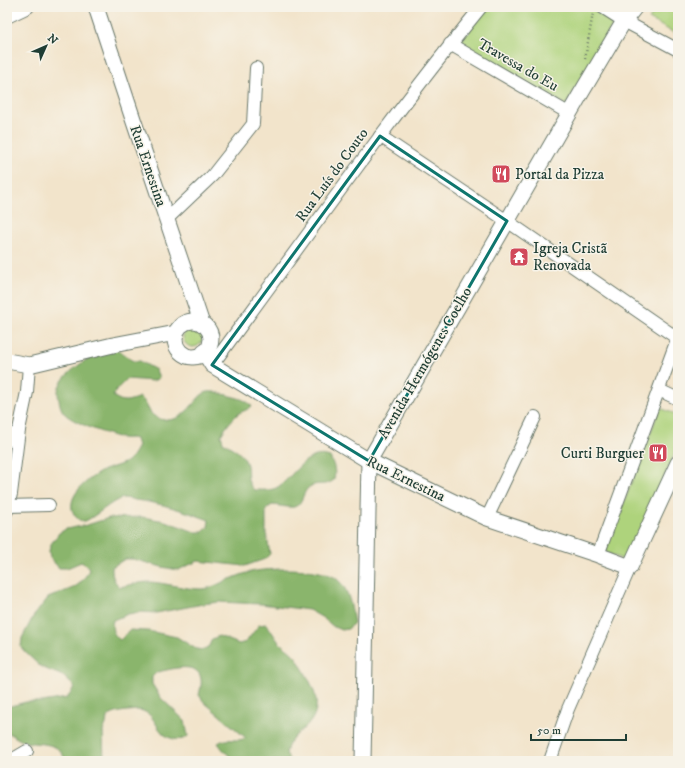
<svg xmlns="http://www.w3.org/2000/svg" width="685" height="768" font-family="'IM FELL DW Pica',serif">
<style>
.green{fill:#aed37c;stroke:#668858}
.forest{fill:#8ab56c;stroke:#547950}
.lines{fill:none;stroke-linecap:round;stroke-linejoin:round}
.minor-casing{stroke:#697769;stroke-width:14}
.tertiary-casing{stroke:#697769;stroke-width:17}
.path{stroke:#697769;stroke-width:2.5;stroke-dasharray:1 3;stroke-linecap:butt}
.minor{stroke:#fff;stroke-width:12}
.tertiary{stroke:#fff;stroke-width:15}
.marked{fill:none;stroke:#0f766e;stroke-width:3;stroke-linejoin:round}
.labels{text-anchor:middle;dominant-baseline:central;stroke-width:3;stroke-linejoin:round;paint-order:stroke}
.street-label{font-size:15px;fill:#1f3d34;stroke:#f7f3e8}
.poi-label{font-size:15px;fill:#1f3d34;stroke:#f7f3e8;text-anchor:start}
</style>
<rect width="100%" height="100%" fill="#f7f3e8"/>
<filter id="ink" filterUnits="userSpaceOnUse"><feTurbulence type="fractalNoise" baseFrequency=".025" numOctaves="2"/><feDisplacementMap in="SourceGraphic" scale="8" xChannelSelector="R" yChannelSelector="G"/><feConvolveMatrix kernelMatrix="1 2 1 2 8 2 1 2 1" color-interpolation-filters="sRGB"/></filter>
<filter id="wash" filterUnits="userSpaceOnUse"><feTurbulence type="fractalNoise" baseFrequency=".012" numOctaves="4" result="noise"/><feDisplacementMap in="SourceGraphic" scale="16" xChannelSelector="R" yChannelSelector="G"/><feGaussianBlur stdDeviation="0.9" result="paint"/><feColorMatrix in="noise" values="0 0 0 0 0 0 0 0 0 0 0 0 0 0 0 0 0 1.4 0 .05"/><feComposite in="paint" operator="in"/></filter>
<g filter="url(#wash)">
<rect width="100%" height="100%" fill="#f2e4cb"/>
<g class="green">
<path d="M487 7H593L615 21 566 105 459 43Z"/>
<path d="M658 7H678V35L649 19Z"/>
<circle cx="193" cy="337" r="10"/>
<path d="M660 408 678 415V446L626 561 605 552Z"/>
</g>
<path class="forest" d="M116 349 133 361H140L156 370 159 378 153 381 127 379 117 389 113 396C124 404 128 401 140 397 149 404 147 415 160 419 187 426 195 393 208 392 215 391 223 394 230 396 238 398 245 399 252 406 245 412 243 410 238 414 231 420 226 427 221 435L223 442C230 447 241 452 245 460 251 471 243 479 254 490 261 490 269 491 276 488 293 479 305 448 330 457 334 465 336 471 334 480 325 487 320 482 311 486 302 490 304 504 294 507 288 508 278 505 272 505L266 509V532L270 554 265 559 245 566 198 561 178 570 162 567 133 559H125L112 567C112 576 113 581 120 587 129 585 140 582 150 582 167 583 184 589 201 589 213 589 222 581 233 578 240 575 248 572 256 571 274 568 322 567 337 579 350 590 351 607 354 623L348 629 341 630 334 627 323 618 309 610 261 604 219 602 203 604 156 613 142 612 128 614 113 620C111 630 113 634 120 640L130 630 148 631 177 637 196 649 203 650 209 646 212 639 219 636 239 644 246 642 259 625 266 624C271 629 274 636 278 641 283 647 290 650 295 656 298 659 300 665 303 669 312 685 323 703 311 721 301 733 288 737 286 754L290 761H241C231 759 224 752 218 743 229 736 235 743 246 738L204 702 199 695C200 690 202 684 201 679 198 660 169 670 157 672L152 677V684L161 698 185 721 188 736C183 740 180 740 174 739 156 736 157 715 143 711 138 709 132 711 127 711 119 712 114 713 107 717L106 724 103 731 104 761H65C61 741 41 745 26 742 20 741 13 735 7 732V707L26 702H42L67 698 71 693 74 686 63 676 41 667 25 652 21 647 22 638 33 617 48 598 73 588 79 584 89 572 88 566 81 562 67 568H59L50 558 49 551 51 544 59 533 66 529 87 525 109 518 142 517 165 521 195 532H203L208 527 209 520C185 511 161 503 135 500 132 499 126 498 123 498 111 501 96 517 83 522 77 519 74 516 72 509 69 492 91 477 104 470 112 467 123 465 130 459 133 455 136 450 138 446L136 439C131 437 127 439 122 438 108 435 74 423 65 414 61 410 60 405 59 400 58 395 57 390 60 385 65 373 89 357 100 352 105 351 111 350 116 349Z"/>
</g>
<g filter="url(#ink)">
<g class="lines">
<g class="minor-casing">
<g id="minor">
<path d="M602 7 624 21 678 50"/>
<path d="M7 17 28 7"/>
<path d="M450 44 570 114"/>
<path d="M380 136 507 221 677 338"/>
<path d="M167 219 212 176 253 124 256 68"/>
<path d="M212 365C301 245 386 123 481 7"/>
<path d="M659 390 678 399"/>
<path d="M7 441 19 430"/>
<path d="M7 506 49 505"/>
<path d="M7 511 11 494 19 430 27 392 29 365"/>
<path d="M487 518 535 417"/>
<path d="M598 555 678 337"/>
<path d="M10 761 27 751"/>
<path d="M550 761 568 709 630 567"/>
</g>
</g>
<g class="tertiary-casing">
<g id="tertiary">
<path d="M96 7 132 116 202 324"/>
<circle cx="193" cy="339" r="18"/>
<path d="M204 352 212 365 369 461 487 518 598 555 630 567 678 463"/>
<path d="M7 361 29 365 113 345 176 333"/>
<path d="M363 761 369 461 580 95 624 21 635 7"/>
</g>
</g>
<path class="path" d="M585 59 593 13"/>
<use href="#minor" class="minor"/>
<use href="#tertiary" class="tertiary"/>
</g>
</g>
<path class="marked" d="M380 136 507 221 369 461 212 365Z"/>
<defs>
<g id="restaurant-square" transform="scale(1)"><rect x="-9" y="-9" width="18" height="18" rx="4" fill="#d1495b" stroke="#f7f3e8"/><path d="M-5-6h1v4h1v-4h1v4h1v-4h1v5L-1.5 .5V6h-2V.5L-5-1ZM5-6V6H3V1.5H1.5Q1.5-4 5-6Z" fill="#fff"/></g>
<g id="temple-square" transform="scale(1)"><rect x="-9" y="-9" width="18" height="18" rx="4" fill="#d1495b" stroke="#f7f3e8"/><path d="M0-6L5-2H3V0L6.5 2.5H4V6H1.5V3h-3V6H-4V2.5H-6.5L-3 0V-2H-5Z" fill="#fff"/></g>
</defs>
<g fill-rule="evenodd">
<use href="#restaurant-square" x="501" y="174"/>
<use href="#temple-square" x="519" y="257"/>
<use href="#restaurant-square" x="658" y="453"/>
</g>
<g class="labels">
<g class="street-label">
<text transform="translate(518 65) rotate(30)">Travessa do Eu</text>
<text transform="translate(148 166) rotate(71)">Rua Ernestina</text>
<text transform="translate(332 175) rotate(-54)">Rua Luís do Couto</text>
<text transform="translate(425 363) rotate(-60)">Avenida Hermógenes Coelho</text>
<text transform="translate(406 479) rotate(26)">Rua Ernestina</text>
</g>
<g class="poi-label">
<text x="515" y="174">Portal da Pizza</text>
<text x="533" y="248">Igreja Cristã<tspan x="533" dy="17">Renovada</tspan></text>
<text x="644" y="453" text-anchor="end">Curti Burguer</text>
</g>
</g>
<rect width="685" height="768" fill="none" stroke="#f7f3e8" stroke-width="24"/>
<g transform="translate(46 46) rotate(45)" stroke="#f7f3e8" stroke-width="3" paint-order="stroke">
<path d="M0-3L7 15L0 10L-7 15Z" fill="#1f3d34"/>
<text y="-6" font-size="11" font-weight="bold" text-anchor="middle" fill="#1f3d34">N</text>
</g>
<path d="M531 734v6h95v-6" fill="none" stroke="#1f3d34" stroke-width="2"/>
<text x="537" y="734" font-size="12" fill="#1f3d34" stroke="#f7f3e8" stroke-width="3" paint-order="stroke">50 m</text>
</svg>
